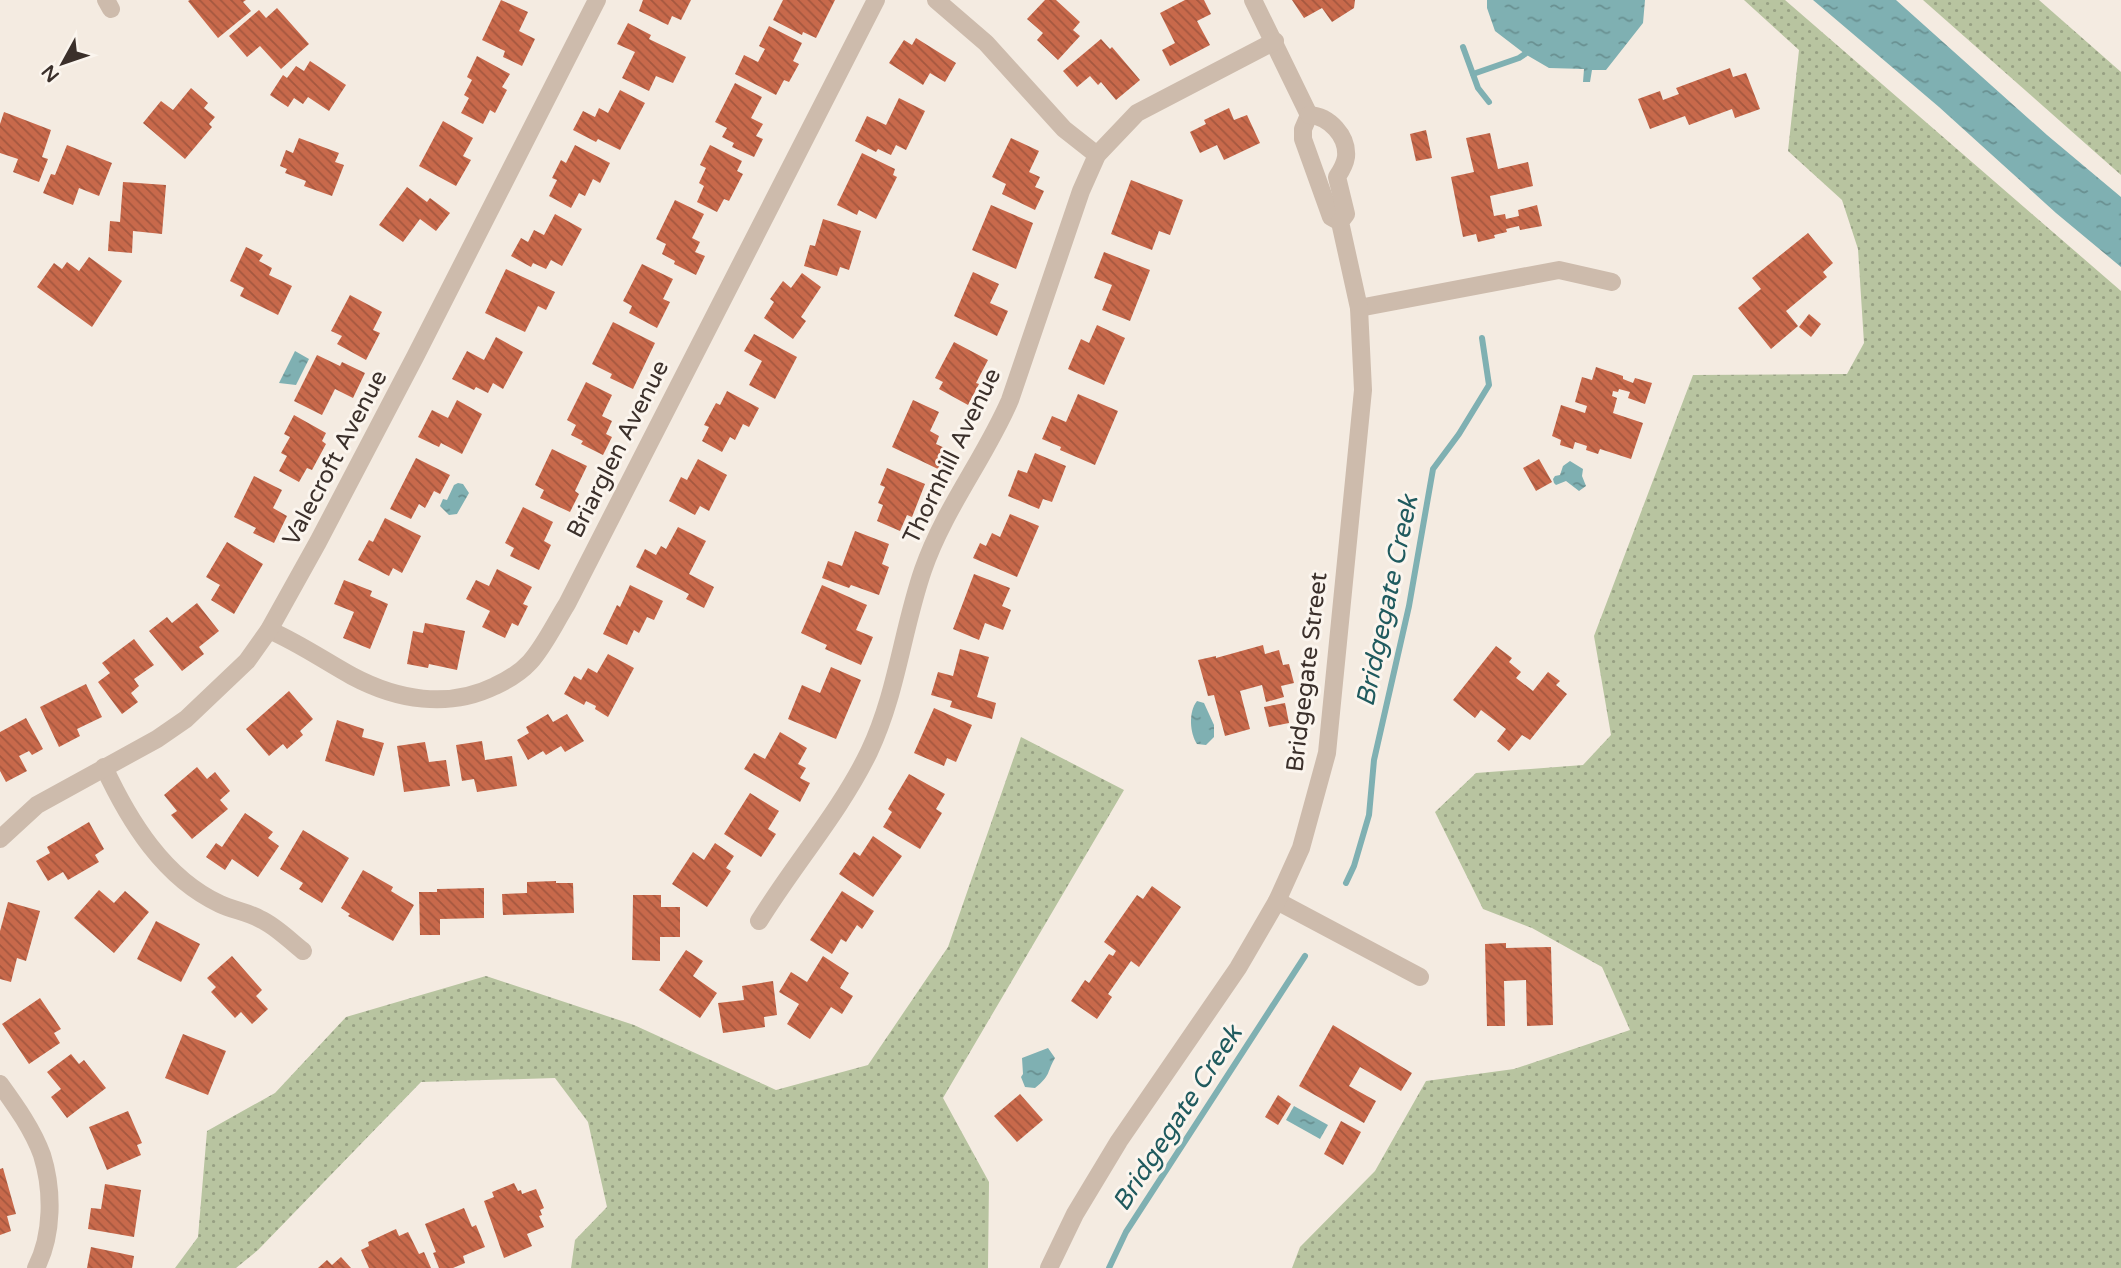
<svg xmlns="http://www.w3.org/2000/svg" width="2121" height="1268" font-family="'Varela Round',sans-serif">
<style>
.grass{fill:url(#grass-dots)}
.water{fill:url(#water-ripples)}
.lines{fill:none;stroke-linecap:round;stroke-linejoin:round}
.stream{stroke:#7fb0b2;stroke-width:6}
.building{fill:url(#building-back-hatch)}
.street{stroke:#cdbbac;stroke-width:18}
.labels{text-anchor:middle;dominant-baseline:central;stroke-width:6;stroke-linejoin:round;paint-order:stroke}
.street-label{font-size:24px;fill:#3b302b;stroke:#fbf5ee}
.water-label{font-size:26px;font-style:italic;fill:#1f5a5e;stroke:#fbf5ee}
</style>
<defs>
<pattern id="grass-dots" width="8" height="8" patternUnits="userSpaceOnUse" patternTransform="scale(1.75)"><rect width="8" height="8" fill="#b8c4a0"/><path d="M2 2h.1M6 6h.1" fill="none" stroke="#97a083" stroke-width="1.8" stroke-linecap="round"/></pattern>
<pattern id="water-ripples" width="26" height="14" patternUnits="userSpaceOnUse" patternTransform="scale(1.75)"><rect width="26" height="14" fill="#7fb0b2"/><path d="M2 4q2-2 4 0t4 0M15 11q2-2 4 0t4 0" fill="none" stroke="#699091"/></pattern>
<pattern id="building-back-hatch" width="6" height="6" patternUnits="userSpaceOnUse" patternTransform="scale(1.75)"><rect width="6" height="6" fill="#c8694b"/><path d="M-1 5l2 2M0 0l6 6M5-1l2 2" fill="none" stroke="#a4573f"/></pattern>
</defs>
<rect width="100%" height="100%" fill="#f4ebe1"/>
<g class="grass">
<path d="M1744 0H1785L2121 291V1268H1292L1300 1247 1375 1171 1426 1081 1514 1069 1630 1030 1602 967 1532 928 1483 909 1435 812 1476 773 1583 765 1611 735 1594 636 1693 375 1847 374 1864 343 1858 249 1842 200 1788 151 1799 50Z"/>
<path d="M1923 0H2039L2121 72V175Z"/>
<path d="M1021 737 1124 790 943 1098 989 1182 988 1268H571L575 1240 607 1207 588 1122 555 1078 421 1082 258 1250 236 1268H175L198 1237 207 1131 275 1093 346 1017 486 976 634 1025 776 1090 868 1065 948 947Z"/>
</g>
<g class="water">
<path d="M1487 0H1645L1643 23 1606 70H1592L1590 82H1583L1584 69 1549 68 1525 54 1495 31 1487 8Z"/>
<path d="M1813 0H1896L2047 135 2121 197V267L2056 213 1939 107Z"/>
<path d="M295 351 309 359 296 385 279 383Z"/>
<path d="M1570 461 1583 469 1582 476 1586 486 1579 491 1566 481 1556 485 1554 483 1553 479 1555 476 1560 475 1563 466Z"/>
<path d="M458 483 463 484 469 493 457 514 449 515 440 506 443 499 447 500 454 485Z"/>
<path d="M1197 701 1204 703 1214 725V737L1206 745 1197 744C1190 734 1188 712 1197 701Z"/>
<path d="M1048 1048 1055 1058C1046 1074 1051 1075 1035 1088L1025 1087 1021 1077 1023 1074 1022 1058Z"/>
<path d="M1294 1106 1328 1125 1320 1139 1286 1120Z"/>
</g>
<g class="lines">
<g class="stream">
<path d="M1463 47 1478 88 1489 102"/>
<path d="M1473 74 1519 58 1525 54"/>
<path d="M1346 883 1354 866 1369 815 1374 760 1409 606 1433 469 1459 434 1489 385 1482 338"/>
<path d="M1109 1268 1126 1232 1305 956"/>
</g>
</g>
<g class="building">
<path d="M190 0H246L243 2 251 11 218 38 188 1Z"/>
<path d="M501 0 528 12 519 31 535 39 522 66 503 57 505 51 482 40Z"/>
<path d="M643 0H691L681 20 672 16 668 25 639 11Z"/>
<path d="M783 0H835L816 38 803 32 802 35 773 20Z"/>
<path d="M1045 0H1056L1080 22 1073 30 1080 36 1058 60 1037 40 1043 33 1027 19Z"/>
<path d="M1185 0H1204L1211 14 1197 21 1210 45 1170 66 1162 50 1175 43 1160 13Z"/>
<path d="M1292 0H1355L1354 8 1332 22 1322 8 1304 18Z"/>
<path d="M277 8 309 44 281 69 260 46 247 57 229 36 259 10 266 18Z"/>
<path d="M628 23 651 35 649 39 686 57 673 83 656 76 649 91 622 78 635 52 617 44Z"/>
<path d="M769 26 802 43 793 61 799 64 789 82 784 80 776 95 735 74 744 55 758 62 765 49 759 46Z"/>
<path d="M916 38 956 63 945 82 930 73 923 85 889 63 904 40 912 45Z"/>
<path d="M1101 39 1110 49 1112 47 1140 80 1116 100 1101 82 1098 85 1090 76 1077 87 1063 71Z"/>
<path d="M477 56 510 74 502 87 507 90 495 113 490 110 483 124 461 113 469 98 464 95 472 80 467 77Z"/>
<path d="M310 61 346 85 329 111 308 97 303 104 294 98 288 107 270 95 283 75 287 78 296 66 304 71Z"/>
<path d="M1730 68 1733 77 1746 73 1760 109 1735 118 1732 109 1689 125 1685 116 1650 129 1638 99 1660 91 1663 100 1679 94 1676 88Z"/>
<path d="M735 83 762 97 751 118 763 124 756 136 763 139 754 157 732 147 734 143 722 137 727 128 715 122Z"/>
<path d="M191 88 208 103 204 108 215 117 209 124 212 127 185 159 143 123 161 101 173 110Z"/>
<path d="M620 90 645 103 620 150 598 139 596 142 573 130 583 111 595 117 599 108 608 113Z"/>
<path d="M899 98 925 111 906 150 896 145 891 155 878 149 876 152 855 141 867 116 886 125Z"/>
<path d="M1229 108 1234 120 1247 115 1260 143 1224 160 1217 145 1200 153 1190 132 1206 124 1204 120Z"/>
<path d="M4 112 51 130 42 157 48 159 39 182 13 172 18 159 0 153V124Z"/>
<path d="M443 121 473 138 463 156 471 160 456 186 419 166Z"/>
<path d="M1426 130 1432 158 1416 161 1410 134Z"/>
<path d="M1490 133 1498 169 1528 162 1533 186 1490 196 1494 216 1505 214 1506 219 1519 216 1518 210 1537 205 1542 226 1520 230 1519 226 1506 229 1507 232 1494 235 1495 238 1478 242 1476 234 1463 237 1451 177 1474 172 1466 138Z"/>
<path d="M299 138 339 153 335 162 344 165 332 196 304 186 306 181 285 173 287 169 280 166 286 150 293 153Z"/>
<path d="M1011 138 1039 151 1029 172 1040 177 1035 187 1044 191 1035 210 1002 194 1006 184 992 177Z"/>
<path d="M67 145 112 163 99 196 79 188 73 205 43 193 51 174 55 175Z"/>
<path d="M575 145 610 163 600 183 593 179 585 196 579 193 571 208 549 196 557 180 552 178 561 160 566 163Z"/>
<path d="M710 145 742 161 737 171 743 174 729 201 724 199 717 212 697 202 704 186 699 183 706 168 700 165Z"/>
<path d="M862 153 895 169 893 175 897 177 876 219 859 210 857 215 837 205Z"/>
<path d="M1131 180 1183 200 1170 235 1159 231 1152 250 1111 234Z"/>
<path d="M123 182 166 185 162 234 133 231 132 253 108 251 110 221 120 222Z"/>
<path d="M407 187 427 202 430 198 450 213 436 231 420 219 403 242 379 225Z"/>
<path d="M675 200 704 214 692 238 700 242 695 252 705 256 696 275 674 264 675 261 662 254 666 244 656 239Z"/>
<path d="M991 205 1033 223 1016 269 972 250Z"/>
<path d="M555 214 582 229 562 266 551 260 546 269 533 263 531 267 511 256 521 238 528 242 534 230 544 235Z"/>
<path d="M823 219 861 231 849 270 840 267 837 276 804 266 810 245 815 246Z"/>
<path d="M1808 233 1833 263 1823 272 1827 277 1786 311 1798 326 1771 349 1738 308 1761 289 1752 278Z"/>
<path d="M246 247 263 255 259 261 272 268 269 275 292 286 278 315 240 296 244 288 230 281Z"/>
<path d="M1104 252 1150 270 1130 321 1102 310 1112 285 1094 278Z"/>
<path d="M89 257 122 281 92 327 37 287 54 263 62 269 67 262 79 271Z"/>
<path d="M642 264 673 279 663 299 670 302 657 328 629 313 632 306 623 301Z"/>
<path d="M506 269 555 292 546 310 538 306 525 332 485 313Z"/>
<path d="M973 272 999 284 990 303 1008 311 997 336 954 316Z"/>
<path d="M802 273 821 287 801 317 806 321 793 339 764 318 774 302 770 299 783 281 791 288Z"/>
<path d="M350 295 382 312 373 330 380 333 366 360 337 344 342 336 331 331Z"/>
<path d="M1809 314 1821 324 1811 337 1799 327Z"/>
<path d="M613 322 655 343 633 389 610 378 612 374 592 364Z"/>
<path d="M1097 325 1125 338 1104 385 1068 369 1081 339 1089 343Z"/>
<path d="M754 334 797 357 775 399 749 385 762 361 744 351Z"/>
<path d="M496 337 523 352 503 389 493 383 488 393 476 387 474 390 452 379 467 351 484 360Z"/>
<path d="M954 342 988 360 976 383 979 384 968 405 939 389 943 382 935 378Z"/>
<path d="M317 355 340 366 342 362 365 373 353 398 335 389 322 415 294 401Z"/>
<path d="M1596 367 1623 376V379L1633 383 1635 378 1652 383 1645 404 1628 398 1630 392 1619 389 1618 392 1613 391 1612 396 1617 398 1613 413 1643 423 1631 459 1600 449 1598 454 1586 450 1587 446 1575 442 1573 449 1560 445 1561 440 1552 436 1561 405 1585 413 1587 406 1575 402 1582 377 1592 380Z"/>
<path d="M586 382 612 395 602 416 612 421 606 434 612 437 603 455 581 444 583 441 571 435 576 425 567 420Z"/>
<path d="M727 391 759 408 749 427 743 424 735 440 730 437 722 452 702 441 709 427 704 425 716 403 720 405Z"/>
<path d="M1078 394 1118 411 1095 465 1060 450 1061 447 1042 439 1052 416 1066 422Z"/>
<path d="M457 400 482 414 462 454 441 443 439 447 418 437 432 410 448 418Z"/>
<path d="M913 400 939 412 930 431 939 436 936 444 947 449 938 469 892 447Z"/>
<path d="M294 415 326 433 322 441 326 444 312 470 307 468 299 482 279 471 287 456 281 453 290 437 284 434Z"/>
<path d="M552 449 587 466 575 491 579 494 570 512 540 498 544 490 535 485Z"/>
<path d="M1035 453 1066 466 1052 502 1043 499 1039 509 1008 496 1018 470 1027 473Z"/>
<path d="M416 458 450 475 440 494 434 491 425 508 419 504 411 519 390 509Z"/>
<path d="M698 459 727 475 709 511 700 506 695 515 669 501 681 477 687 480Z"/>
<path d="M1539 459 1552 482 1536 491 1523 468Z"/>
<path d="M887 468 925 484 912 517 907 515 900 531 877 521 883 505 878 503 885 487 880 485Z"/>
<path d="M254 476 282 490 273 508 287 516 274 543 253 533 256 528 234 517Z"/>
<path d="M523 507 553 522 544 541 551 545 539 570 510 556 514 548 505 543Z"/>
<path d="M1010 514 1039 526 1017 577 973 558 980 543 986 546 992 533 1000 537Z"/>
<path d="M385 518 421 536 402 573 393 568 389 576 358 560 369 540 373 542Z"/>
<path d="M678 527 706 541 689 574 714 587 704 608 686 599 689 594 636 567 645 549 656 555 661 546 666 549Z"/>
<path d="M855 531 889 544 882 564 889 567 879 595 851 585 849 588 822 578 828 561 842 566Z"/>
<path d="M227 542 263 564 234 614 211 600 220 585 206 577Z"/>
<path d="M497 569 532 587 523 604 528 606 518 626 512 623 505 638 482 627 490 611 466 599 476 580 489 586Z"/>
<path d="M974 574 1010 588 1002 606 1011 610 1003 630 985 623 979 640 953 629Z"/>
<path d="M344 580 372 591 370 596 388 604 370 649 343 638 354 612 334 604Z"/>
<path d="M630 585 663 601 654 620 647 617 639 633 634 630 627 645 603 634 617 605 620 607Z"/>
<path d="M822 585 867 605 856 630 873 637 861 665 825 649 827 645 801 633Z"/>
<path d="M197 603 219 631 199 647 204 654 182 671 149 631 167 617 172 623Z"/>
<path d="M425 623 465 631 457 670 429 664 428 668 407 664 413 631 423 633Z"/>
<path d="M134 639 154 665 134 679 139 686 131 693 138 702 122 714 98 682 110 673 102 663Z"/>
<path d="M1263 645 1265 654 1279 650 1283 665 1289 664 1294 683 1281 686 1284 697 1266 702 1262 685 1240 691 1250 729 1225 736 1214 695 1208 696 1198 660 1216 656V658Z"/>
<path d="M1496 646 1512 658 1509 662 1521 672 1516 678 1533 691 1548 672 1560 681 1556 685 1567 694 1530 740 1522 735 1509 751 1497 741 1506 729 1481 710 1475 718 1453 700Z"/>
<path d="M960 649 989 657 977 697 996 703 992 719 950 707 952 701 931 695 938 672 953 676Z"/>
<path d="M608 654 634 668 608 717 595 709 596 706 586 701 584 705 564 694 574 676 581 680 588 668 597 673Z"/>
<path d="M831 667 861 680 836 739 788 719 802 685 820 693Z"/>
<path d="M86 684 102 717 77 729 80 736 59 747 40 707Z"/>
<path d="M289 691 313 719 300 731 303 735 287 749 283 744 269 756 246 729Z"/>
<path d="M1285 703 1289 723 1269 727 1264 707Z"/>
<path d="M934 708 972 725 956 762 947 758 944 766 914 753Z"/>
<path d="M548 714 553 722 567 714 584 741 565 752 561 746 546 755 543 751 528 760 517 740 529 733 526 727Z"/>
<path d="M26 718 43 749 32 755 29 751 19 756 27 771 6 782 0 771V732Z"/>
<path d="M337 720 364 729 362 737 384 743 374 776 325 761Z"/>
<path d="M780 732 807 748 798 764 806 768 800 778 810 783 800 802 744 769 754 753 765 759Z"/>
<path d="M482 741 485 760 512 756 517 786 477 792 474 779 462 781 456 745Z"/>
<path d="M425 742 429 762 446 760 450 786 404 792 397 746Z"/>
<path d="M197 767 207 779 215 772 230 791 220 800 228 809 192 839 171 815 177 811 164 795Z"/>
<path d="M909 774 945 794 936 809 942 813 920 849 883 827 892 812 888 809Z"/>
<path d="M750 793 779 811 768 829 776 834 761 857 724 834Z"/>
<path d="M245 813 273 832 268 838 279 846 258 877 232 859 225 870 206 857 216 843 222 847Z"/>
<path d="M89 822 104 849 95 855 99 862 68 880 63 872 48 881 36 861 50 853 47 847Z"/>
<path d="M303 830 349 858 322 903 299 889 303 883 280 869Z"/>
<path d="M873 836 902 856 873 897 839 874 854 852 860 856Z"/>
<path d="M715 843 734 856 726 868 731 871 707 907 672 884 693 852 704 860Z"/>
<path d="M363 870 393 887 391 891 414 905 393 941 348 916 350 914 341 908Z"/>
<path d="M556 881V883H573L574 913 503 915 502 894 527 893V882Z"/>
<path d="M1152 886 1181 907 1139 967 1131 961 1108 994 1112 997 1097 1019 1071 1001 1085 980 1089 983 1109 954 1113 956 1116 951 1104 942 1137 895 1143 899Z"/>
<path d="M484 888V918L440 919V935H420L419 892H437V889Z"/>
<path d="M99 890 114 903 125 891 149 912 114 953 74 918Z"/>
<path d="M842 891 874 911 862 929 857 925 846 942 841 939 832 954 810 940Z"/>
<path d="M633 895H661V907H680V937H660V961L632 960Z"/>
<path d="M8 902 40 911 26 961 17 958 11 982 0 979V931Z"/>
<path d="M156 921 200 944 181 982 137 959Z"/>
<path d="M1506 943V948L1551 947 1553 1025 1527 1026 1526 980 1504 981 1505 1026H1487L1485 944Z"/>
<path d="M686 950 703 961 693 976 717 993 700 1018 659 990Z"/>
<path d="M232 956 262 990 256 996 268 1009 252 1024 241 1012 235 1018 211 992 216 987 207 978Z"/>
<path d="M823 956 849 973 840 988 853 996 842 1014 831 1007 810 1039 787 1024 799 1004 779 992 791 972 807 982Z"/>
<path d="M773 981 777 1015 764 1017 765 1027 723 1033 718 1003 744 1000 742 986Z"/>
<path d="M40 998 61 1029 54 1033 60 1043 29 1064 2 1024Z"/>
<path d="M1333 1025 1412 1073 1401 1091 1360 1067 1349 1086 1376 1101 1364 1123 1299 1086Z"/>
<path d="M183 1034 226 1051 208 1095 165 1078Z"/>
<path d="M71 1054 79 1064 84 1060 106 1088 67 1118 51 1097 61 1089 47 1072Z"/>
<path d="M1020 1094 1043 1120 1017 1142 994 1116Z"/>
<path d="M1278 1095 1291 1104 1278 1125 1265 1117Z"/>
<path d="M128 1111 142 1143 137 1145 141 1155 107 1170 89 1127Z"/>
<path d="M1341 1121 1361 1132 1343 1165 1324 1154Z"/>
<path d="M3 1168 16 1214 7 1216 11 1231 0 1235V1169Z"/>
<path d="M514 1183 518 1191 521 1190 522 1194 536 1189 544 1208 540 1210 542 1215 539 1216 544 1227 527 1234 532 1246 504 1258 484 1201 494 1197 492 1192Z"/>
<path d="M105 1184 141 1190 134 1237 88 1229 91 1208 101 1209Z"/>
<path d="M464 1208 472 1227 476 1225 485 1247 463 1256 465 1263 453 1268H439L433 1253 436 1252 425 1224Z"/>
<path d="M396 1229 399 1236 408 1232 419 1254 424 1252 431 1268H369L361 1250 369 1246 368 1242Z"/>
<path d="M91 1247 134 1256 132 1268H87Z"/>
<path d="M341 1257 351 1268H318L327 1260 332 1265Z"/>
</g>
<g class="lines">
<g class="street">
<path d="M106 0 111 9"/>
<path d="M936 0 986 43 1064 129 1097 155"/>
<path d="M1253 0 1309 115"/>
<path d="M1309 115 1303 129V139L1331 217 1340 222"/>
<path d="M1359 308 1559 270 1612 282"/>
<path d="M269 630C299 643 323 660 352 676 397 700 448 709 495 686 508 680 520 673 530 662 545 645 555 623 567 604L876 0"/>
<path d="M104 767C129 821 164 878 220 904 233 910 248 912 260 919 276 926 290 941 303 951"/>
<path d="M0 839 37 805 157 739 186 719 247 661 269 630 318 542 415 357 597 0"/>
<path d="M1277 901 1420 977"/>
<path d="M759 921C794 864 840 812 869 752 897 693 902 631 923 570 944 509 985 458 1010 400L1081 191 1097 155 1137 113 1275 41"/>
<path d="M0 1084C16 1106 33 1130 42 1155 53 1190 53 1235 36 1268"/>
<path d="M1049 1268 1075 1214 1119 1141 1238 968 1277 901 1301 848 1327 753 1363 390 1359 308 1340 222 1346 214 1337 177C1341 171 1345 164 1346 157 1348 136 1329 116 1309 115"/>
</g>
</g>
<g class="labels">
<g class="street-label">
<text transform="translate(618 449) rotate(-63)">Briarglen Avenue</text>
<text transform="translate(952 456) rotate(-64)">Thornhill Avenue</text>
<text transform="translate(335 458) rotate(-62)">Valecroft Avenue</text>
<text transform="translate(1307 672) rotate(-83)">Bridgegate Street</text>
</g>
<g class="water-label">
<text transform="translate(1387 601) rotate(-78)">Bridgegate Creek</text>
<text transform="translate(1177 1118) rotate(-57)">Bridgegate Creek</text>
</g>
</g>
<g transform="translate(63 63) rotate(230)" stroke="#fbf5ee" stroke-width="5" paint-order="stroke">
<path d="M0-5L12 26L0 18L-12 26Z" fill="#3b302b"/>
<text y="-10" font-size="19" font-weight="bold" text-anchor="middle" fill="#3b302b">N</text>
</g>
</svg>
